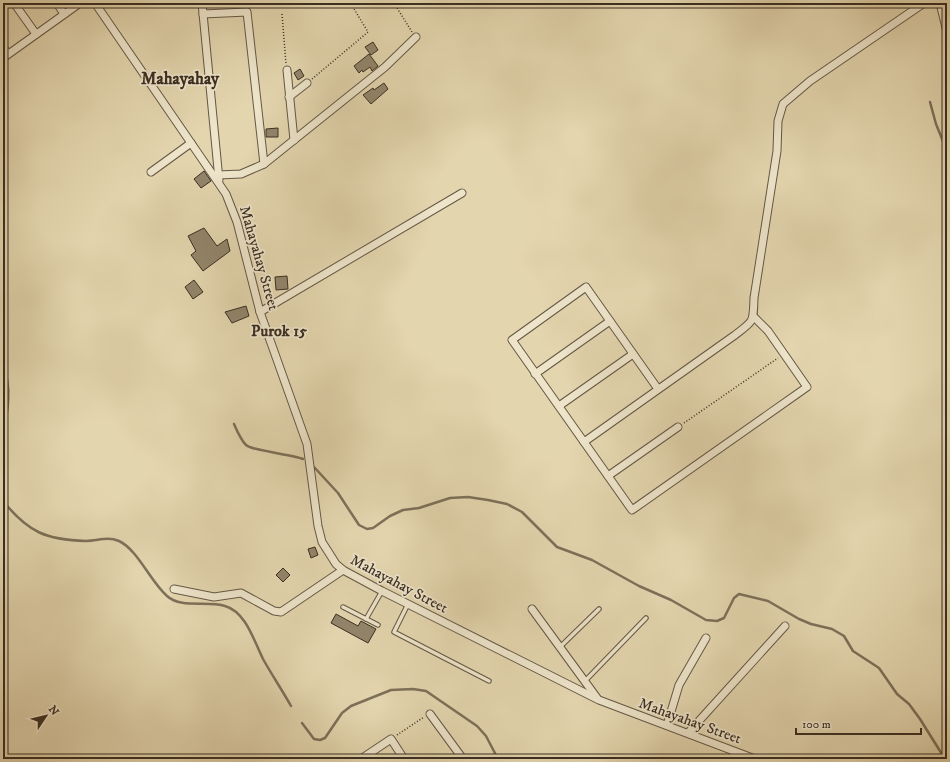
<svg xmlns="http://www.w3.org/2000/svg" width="950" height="762" font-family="'IM FELL DW Pica',serif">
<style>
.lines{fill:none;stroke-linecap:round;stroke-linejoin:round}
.stream{stroke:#7d7059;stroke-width:2.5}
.building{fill:#92856b;stroke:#3a2e22}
.lane-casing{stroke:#645845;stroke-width:5.5}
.street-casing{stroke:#645845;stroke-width:9}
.path{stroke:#3a2e22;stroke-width:1.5;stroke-dasharray:1 2;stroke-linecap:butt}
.lane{stroke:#ede4ca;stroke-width:3.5}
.street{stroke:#ede4ca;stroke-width:7}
.labels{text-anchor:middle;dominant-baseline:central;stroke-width:3.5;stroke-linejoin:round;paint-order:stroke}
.street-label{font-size:15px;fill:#3a2e22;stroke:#ede4ca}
.neighbourhood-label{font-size:16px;font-weight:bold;fill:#3a2e22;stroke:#ede4ca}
.quarter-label{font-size:17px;font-weight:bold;fill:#3a2e22;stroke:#ede4ca}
</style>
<rect width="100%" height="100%" fill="#e3d5ae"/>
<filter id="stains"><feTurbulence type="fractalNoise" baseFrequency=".005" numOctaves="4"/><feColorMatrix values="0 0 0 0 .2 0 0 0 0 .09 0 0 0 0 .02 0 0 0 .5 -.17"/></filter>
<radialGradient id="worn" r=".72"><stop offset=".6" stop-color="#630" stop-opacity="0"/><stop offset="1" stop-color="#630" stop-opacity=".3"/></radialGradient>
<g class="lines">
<g class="stream">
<path d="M930 102 936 124 947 151"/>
<path d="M3 367C12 385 8 413 3 431"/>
<path d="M234 424C237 431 241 440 246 445 252 451 291 454 303 459"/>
<path d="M314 467 338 493 359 525 367 529 373 528 390 516 403 510 419 508 450 498 468 497 488 500 507 504 522 512 557 547 592 560 639 586 671 600 706 620 717 621 724 618 734 598 739 594 768 601 799 619 811 624 832 629 844 636 853 651 879 668 897 694 909 704 920 719 945 759"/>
<path d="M3 501C28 532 46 540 86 541 98 541 107 536 119 541 138 550 150 581 167 596 181 609 208 600 225 606 246 612 254 641 263 659 272 675 282 690 291 706"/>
<path d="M302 723 314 739 320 740 325 738 342 713 351 706 391 690 413 689 426 691 477 726 486 736 498 759"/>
</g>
</g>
<g class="building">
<path d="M373 42 378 50 371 55 365 47Z"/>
<path d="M369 54 378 66 372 71 370 67 363 72 362 70 359 73 354 66Z"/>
<path d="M300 69 304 76 298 80 294 73Z"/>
<path d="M384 83 388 89 371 104 363 95 373 88 374 90Z"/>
<path d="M278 128V137H266V129Z"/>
<path d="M204 171 211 181 201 188 194 179Z"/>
<path d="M204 228 217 246 227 239 230 251 203 271 191 255 196 251 188 236Z"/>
<path d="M287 276 288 289 276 290 275 277Z"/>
<path d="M194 280 203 292 193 299 185 287Z"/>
<path d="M246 306 249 316 232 323 225 312Z"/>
<path d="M315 547 318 555 311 558 308 549Z"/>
<path d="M283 568 290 575 283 582 276 575Z"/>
<path d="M336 614 358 626 361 621 376 629 368 643 331 623Z"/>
</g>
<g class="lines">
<g class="lane-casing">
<g id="lane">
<path d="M408 604 394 632 489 681"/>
<path d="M343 607 378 625"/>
<path d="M366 619 382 591"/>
<path d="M560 647 599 609"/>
<path d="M585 681 646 618"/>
</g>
</g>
<g class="street-casing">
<g id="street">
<path d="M14 3 36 34"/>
<path d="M57 3 64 14"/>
<path d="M95 3 226 194 237 222 260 312 307 444 318 526 322 542 336 564 343 570 382 591 599 700 755 759"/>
<path d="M202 3 219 180"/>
<path d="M940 3 947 32"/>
<path d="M203 14 247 12 264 164"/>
<path d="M3 47 8 54"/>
<path d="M3 58 80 3"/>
<path d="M287 70 294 140"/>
<path d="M289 97 307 83"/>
<path d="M151 172 191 143"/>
<path d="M218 175 241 174 264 164 385 67 416 37"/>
<path d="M260 312 462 193"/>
<path d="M535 374 610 321"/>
<path d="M658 389 586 287 512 340 632 510 807 387 768 331 754 317"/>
<path d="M559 406 633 354"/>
<path d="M584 442 735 335C755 320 753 322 754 298L777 151 778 121 783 104 810 81 924 3"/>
<path d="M608 476 678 427"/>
<path d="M174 589 214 597 241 593 274 611 281 612 343 570"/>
<path d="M532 609 597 698"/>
<path d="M430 714 463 759"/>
<path d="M667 725 679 685 706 638"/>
<path d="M688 733 785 626"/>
<path d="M361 759 391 739 404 759"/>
</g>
</g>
<g class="path">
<path d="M394 3 412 32"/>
<path d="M282 14 286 64"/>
<path d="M312 79 368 32 351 4"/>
<path d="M684 423 778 358"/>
<path d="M944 441 947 439"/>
<path d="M397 735 424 717"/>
</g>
<use href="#lane" class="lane"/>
<use href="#street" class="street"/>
</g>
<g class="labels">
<g class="street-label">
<text transform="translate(259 258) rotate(74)">Mahayahay Street</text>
<text transform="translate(399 584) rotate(28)">Mahayahay Street</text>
<text transform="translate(690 721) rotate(20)">Mahayahay Street</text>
</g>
<g class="neighbourhood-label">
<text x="279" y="331">Purok 15</text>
</g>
<g class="quarter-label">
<text x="180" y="79">Mahayahay</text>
</g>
</g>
<rect width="950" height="762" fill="none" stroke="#e3d5ae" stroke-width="16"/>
<rect x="4" y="4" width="942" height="754" fill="none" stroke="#3a2e22" stroke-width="2"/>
<rect x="8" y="8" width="934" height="746" fill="none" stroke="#3a2e22"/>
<g transform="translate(46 716) rotate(55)" stroke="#ede4ca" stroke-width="3" paint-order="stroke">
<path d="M0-3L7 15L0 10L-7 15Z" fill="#3a2e22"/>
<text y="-6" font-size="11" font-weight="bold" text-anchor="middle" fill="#3a2e22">N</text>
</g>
<path d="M796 728v6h125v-6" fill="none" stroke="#3a2e22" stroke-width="2"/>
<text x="802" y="728" font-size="12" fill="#3a2e22" stroke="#ede4ca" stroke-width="3" paint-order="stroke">100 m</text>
<rect width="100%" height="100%" filter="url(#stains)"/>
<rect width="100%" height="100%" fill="url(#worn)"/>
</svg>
